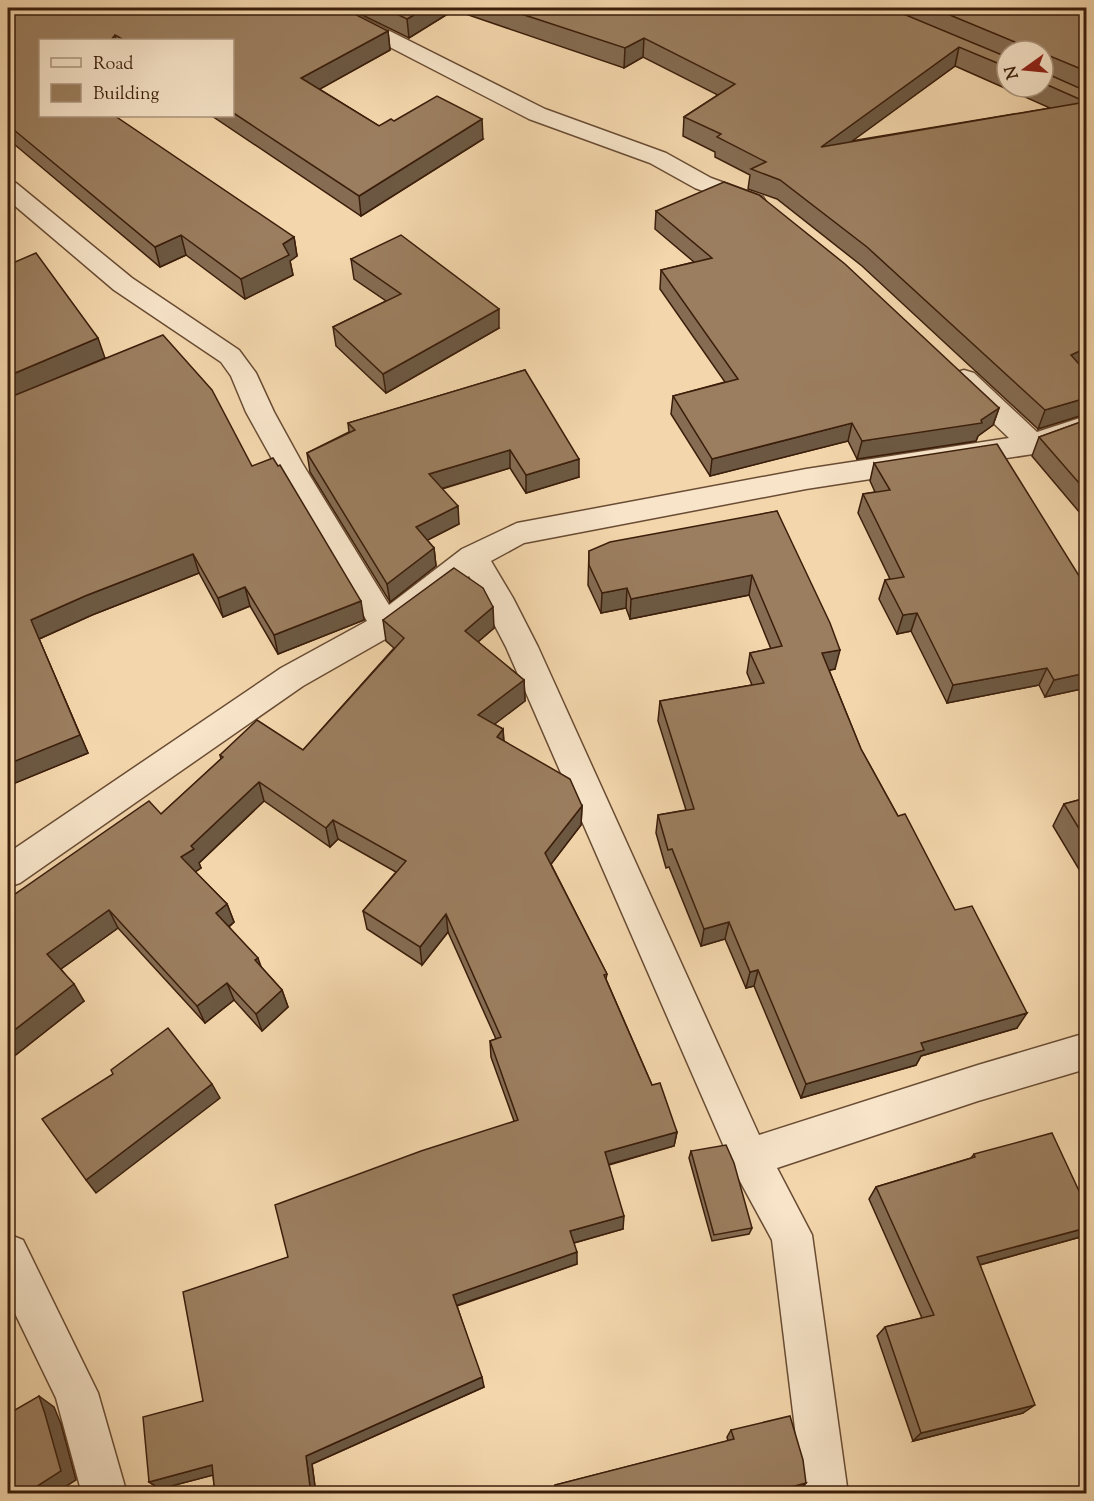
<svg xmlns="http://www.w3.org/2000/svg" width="1094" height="1501" font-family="'Sorts Mill Goudy',serif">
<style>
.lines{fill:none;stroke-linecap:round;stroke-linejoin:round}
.minor-casing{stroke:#694c33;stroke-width:3}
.minor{fill:#f7e4c9;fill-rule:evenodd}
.wall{fill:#856c52;stroke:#3b1e0b;stroke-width:1.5;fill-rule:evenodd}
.shaded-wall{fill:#6c5842;stroke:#3b1e0b;stroke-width:1.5}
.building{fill:#9b7e5f;stroke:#3b1e0b;stroke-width:1.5}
</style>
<rect width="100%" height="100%" fill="#f3d6ac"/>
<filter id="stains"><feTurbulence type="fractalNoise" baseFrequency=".00333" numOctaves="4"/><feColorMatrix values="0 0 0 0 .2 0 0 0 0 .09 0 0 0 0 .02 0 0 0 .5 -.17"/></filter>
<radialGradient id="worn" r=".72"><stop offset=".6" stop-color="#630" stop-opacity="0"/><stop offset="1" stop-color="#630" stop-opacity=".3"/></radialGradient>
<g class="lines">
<g class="minor-casing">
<g id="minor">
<path d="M319 8H344L545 109 666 153 711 178 763 197 766 202 763 207 754 209 745 207 695 188 650 163 529 119 322 12Z"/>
<path d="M8 181 16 183 132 278 239 350 256 373 274 412 302 463 389 605 462 549 517 523 806 469 1009 438 954 385 951 379 954 373 964 370 974 373 1037 432 1086 416V435L1033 454 806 489 524 543 491 561 513 598 538 647 759 1135 978 1065 1086 1033V1069L978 1101 777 1168 812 1235 848 1494H803L772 1240 735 1172 506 647 469 576 396 633 303 686 20 883 8 887V853L281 668 367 621 276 466 246 412 231 376 221 362 114 290 8 200Z"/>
<path d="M8 1234 23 1240 98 1393 127 1494H82L56 1398 8 1299Z"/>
</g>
</g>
<use href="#minor" class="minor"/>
</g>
<g class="wall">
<path d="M8 8 388 31 390 50 319 89 379 126 394 121 483 139 361 216 212 116H232V40H40V116L294 237 297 256 290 261 293 275 245 299 186 255 160 267 8 139Z"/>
<path d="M348 8H1086V365L1082 367 1086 372V414L1038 429 862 266 777 199 748 189 750 175 715 157V152L683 136 684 117 718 95 643 57 624 68 454 10 409 38ZM1007 51H1043V87H1007ZM955 66 1050 108 851 141Z"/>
<path d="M656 211 999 408 993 425 978 436 976 441 857 459 848 441 710 476 671 414 673 396 725 382 660 289 661 270 694 262 655 229Z"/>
<path d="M351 259 499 328 386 393 336 346 333 327 386 301 354 279Z"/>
<path d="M8 265 105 358 60 377 252 466 364 620 278 654 250 606 223 617 199 573 92 615 39 639 88 753 8 786 10 500 8 496Z"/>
<path d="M525 370 579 477 526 493 510 468 442 489 459 524 427 540 434 548 436 566 390 602 310 472 307 453 349 432 348 423Z"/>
<path d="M1086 420V520L1032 456 1039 437Z"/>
<path d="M874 463 1086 688 1045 697 1039 685 947 703 911 631 897 634 879 599 885 580 890 579 858 513 863 494 875 492 870 481Z"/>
<path d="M777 511 835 669 829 670 861 749 898 816 1017 1028 921 1056 916 1065 801 1098 754 986 746 988 725 939 701 946 669 867 666 868 656 833 658 815 686 810 658 721 660 701 752 685 747 673 750 653 771 649 749 595 630 619 626 608 601 613 588 585 589 551Z"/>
<path d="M383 620 494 628 478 642 524 680 525 701 494 724 503 729 504 741 582 806 581 825 551 864 607 974 606 979 652 1085 677 1132 674 1146 609 1165 623 1229 574 1243 577 1264 457 1306 484 1387 312 1464 316 1494H215L213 1475 160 1489 149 1482 203 1401 288 1257 514 1121 491 1057 490 1041 496 1039 448 932 422 965 367 929 363 911 396 872 338 839 330 847 264 801 199 863 201 868 195 872 227 904 234 922 229 927 262 968 282 990 288 1007 262 1031 234 1000 205 1023 118 928 61 969 84 1001 8 1061V899L161 814 221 759 220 755 303 750 394 648 386 641Z"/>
<path d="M1086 798V881L1053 826 1064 804Z"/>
<path d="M691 1151 752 1228 749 1234 712 1241 689 1158Z"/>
<path d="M974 1154 1084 1236 980 1265 1023 1413 913 1441 877 1336 885 1327 922 1318 869 1199 876 1187 971 1158Z"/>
<path d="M731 1430 806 1483 800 1490 784 1494H555V1485L728 1441 727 1437Z"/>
</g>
<g class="shaded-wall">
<path d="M426 8H454V10L409 38 407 19Z"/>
<path d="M388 31 390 50 304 98 301 78Z"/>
<path d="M115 35 116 40H111Z"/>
<path d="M644 38 643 57 624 68 625 48Z"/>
<path d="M959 47 955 66 818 166 821 147Z"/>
<path d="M482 119 483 139 361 216 359 196Z"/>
<path d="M181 235 186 255 160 267 155 247Z"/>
<path d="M294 237 297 256 290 261 293 275 245 299 241 279 283 244Z"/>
<path d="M499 309V328L386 393 383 374Z"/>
<path d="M98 338 105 358 8 399V376Z"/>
<path d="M1086 348V365L1063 374 1071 355Z"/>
<path d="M1086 398V414L1038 429 1045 410Z"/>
<path d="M999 408 993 425 978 436 976 441 857 459 862 441 981 420Z"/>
<path d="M852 423 848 441 710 476 712 459Z"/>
<path d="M510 450V468L430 492 429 474Z"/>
<path d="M579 459V477L526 493V475Z"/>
<path d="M458 506 459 524 418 545 416 527Z"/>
<path d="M434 548 436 566 390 602 387 584Z"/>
<path d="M193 554 199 573 92 615 39 639 88 753 8 786V764L31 620 85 596Z"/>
<path d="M752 575 749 595 630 619 631 599Z"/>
<path d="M245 587 250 606 223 617 218 598Z"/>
<path d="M627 588 626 608 601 613 602 593Z"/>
<path d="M361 601 364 620 278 654 274 635Z"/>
<path d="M493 607 494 628 466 652 465 631Z"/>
<path d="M917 613 911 631 897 634 903 615Z"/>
<path d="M840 650 835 669 817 673 822 653Z"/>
<path d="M1047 668 1039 685 947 703 953 685Z"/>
<path d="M1086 673V688L1045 697 1054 680Z"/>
<path d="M524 680 525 701 479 736 478 715Z"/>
<path d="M503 729 504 749 497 737Z"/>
<path d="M259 782 264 801 199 863 201 868 189 876 181 857 191 846Z"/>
<path d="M582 806 581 825 545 872V853Z"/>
<path d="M333 820 338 839 330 847 326 828Z"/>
<path d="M227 904 234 922 223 931 216 913Z"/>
<path d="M109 910 118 928 58 971 47 954Z"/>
<path d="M446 914 448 932 422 965 420 947Z"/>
<path d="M729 922 725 939 701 946 704 929Z"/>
<path d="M258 958 264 975 255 960Z"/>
<path d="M758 970 754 986 746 988 750 972Z"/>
<path d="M227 983 234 1000 205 1023 197 1006Z"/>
<path d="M74 984 84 1001 8 1061V1035Z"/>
<path d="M282 990 288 1007 262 1031 256 1014Z"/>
<path d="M1027 1013 1017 1028 921 1056 916 1065 801 1098 806 1084 921 1043Z"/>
<path d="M212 1084 220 1098 96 1193 86 1180Z"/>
<path d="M677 1132 674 1146 603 1166 605 1152Z"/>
<path d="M624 1216 623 1229 570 1244V1231Z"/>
<path d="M1086 1228V1234L1084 1236 968 1268 977 1257Z"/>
<path d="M577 1252V1264L455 1306 453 1295Z"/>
<path d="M482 1377 484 1387 312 1464 316 1494H311L306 1456Z"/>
<path d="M39 1396 54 1407 61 1424 76 1480 54 1494H25Z"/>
<path d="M1035 1405 1023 1413 913 1441 921 1433Z"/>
<path d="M212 1465 221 1473 160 1489 149 1482Z"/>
<path d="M806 1483 800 1490 784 1494H765Z"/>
</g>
<g class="building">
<path d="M8 8H343L388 31 301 78 379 126 391 119 394 121 437 96 482 119 359 196 232 112V40H124L115 35 111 40H40V116H115L294 237 283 244 289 255 241 279 181 235 155 247 8 125Z"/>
<path d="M384 8H426L407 19Z"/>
<path d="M503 8H889L1007 57V67L959 47 821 147 1086 102V348L1071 355 1086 372V398L1045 410 867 247 780 180 751 169 766 162 717 137 721 134 684 117 735 84 644 38 625 48Z"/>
<path d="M933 8H1086V71L1050 56 1046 58V65L1043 66V51H1015V42Z"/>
<path d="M1043 72 1086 91V102L1043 83Z"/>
<path d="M724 182 759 195 845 264 999 408 981 420 982 423 862 441 852 423 712 459 673 396 738 379 661 270 712 258 656 211Z"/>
<path d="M401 235 499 309 383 374 333 327 401 294 351 259Z"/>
<path d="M36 253 98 338 8 376V265Z"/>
<path d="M163 335 212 390 252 466 273 458 278 466 280 465 361 601 274 635 245 587 218 598 193 554 85 596 31 620 80 735 8 764V501L13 499 8 490V398Z"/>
<path d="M525 370 579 459 526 475 510 450 429 474 458 506 416 527 434 548 387 584 307 453 355 430 348 423Z"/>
<path d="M1086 420V491L1039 437Z"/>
<path d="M997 444 1086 587V673L1054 680 1047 668 953 685 917 613 903 615 885 580 904 577 863 494 890 490 874 463Z"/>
<path d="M777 511 830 623 840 650 822 653 861 749 898 816 905 814 955 910 972 906 1027 1013 921 1043 924 1050 806 1084 758 970 750 972 729 922 704 929 672 849 668 850 658 815 694 809 660 701 764 683 750 653 782 646 752 575 631 599 627 588 602 593 589 565V551L610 542Z"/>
<path d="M454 568 483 588 493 607 465 631 524 680 478 715 503 729 497 737 570 779 582 806 545 853 607 974 604 975 652 1085 660 1083 677 1132 605 1152 624 1216 570 1231 577 1252 453 1295 482 1377 306 1456 311 1494H215L212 1465 149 1482 143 1417 203 1401 183 1292 288 1257 275 1205 421 1151 518 1120 490 1041 501 1037 446 914 420 947 363 911 406 861 333 820 326 828 259 782 191 846 194 849 181 857 227 904 216 913 258 958 255 960 282 990 256 1014 227 983 197 1006 109 910 47 954 74 984 8 1035V899L149 801 161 814 223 757 220 755 257 720 303 750 404 638 383 620Z"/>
<path d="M1086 798V840L1064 804Z"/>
<path d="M168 1028 212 1084 86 1180 42 1119 113 1074 111 1070Z"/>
<path d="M1052 1133 1086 1206V1228L977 1257 1035 1405 921 1433 885 1327 934 1315 876 1187 975 1157 974 1154Z"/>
<path d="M726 1145 734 1163 752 1228 714 1235 691 1151Z"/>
<path d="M39 1396 45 1414 61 1471 25 1494H8V1414Z"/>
<path d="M790 1416 803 1460 806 1483 765 1494H556L555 1485 734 1439 731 1430Z"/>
</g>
<rect width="1094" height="1501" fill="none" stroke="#f3d6ac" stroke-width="30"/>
<rect x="9" y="9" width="1076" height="1483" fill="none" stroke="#3b1e0b" stroke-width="3"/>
<rect x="15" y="15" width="1064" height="1471" fill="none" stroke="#3b1e0b" stroke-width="1.5"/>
<rect x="39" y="39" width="195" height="78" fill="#f7e4c9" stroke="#ac957d" stroke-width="1.5"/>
<rect x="51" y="58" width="30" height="9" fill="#f7e4c9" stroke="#ac957d" stroke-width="1.5"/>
<text x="93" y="69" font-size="18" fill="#3b1e0b">Road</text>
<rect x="51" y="84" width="30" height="18" fill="#9b7e5f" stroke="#ac957d" stroke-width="1.5"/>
<text x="93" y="99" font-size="18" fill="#3b1e0b">Building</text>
<g transform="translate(1025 69) rotate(255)"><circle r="28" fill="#f7e4c9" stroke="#ac957d" stroke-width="1.5"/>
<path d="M0-4.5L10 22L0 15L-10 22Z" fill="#8f2418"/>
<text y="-9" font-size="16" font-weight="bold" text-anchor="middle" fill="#3b1e0b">N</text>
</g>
<rect width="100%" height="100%" filter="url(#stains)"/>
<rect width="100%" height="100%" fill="url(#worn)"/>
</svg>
